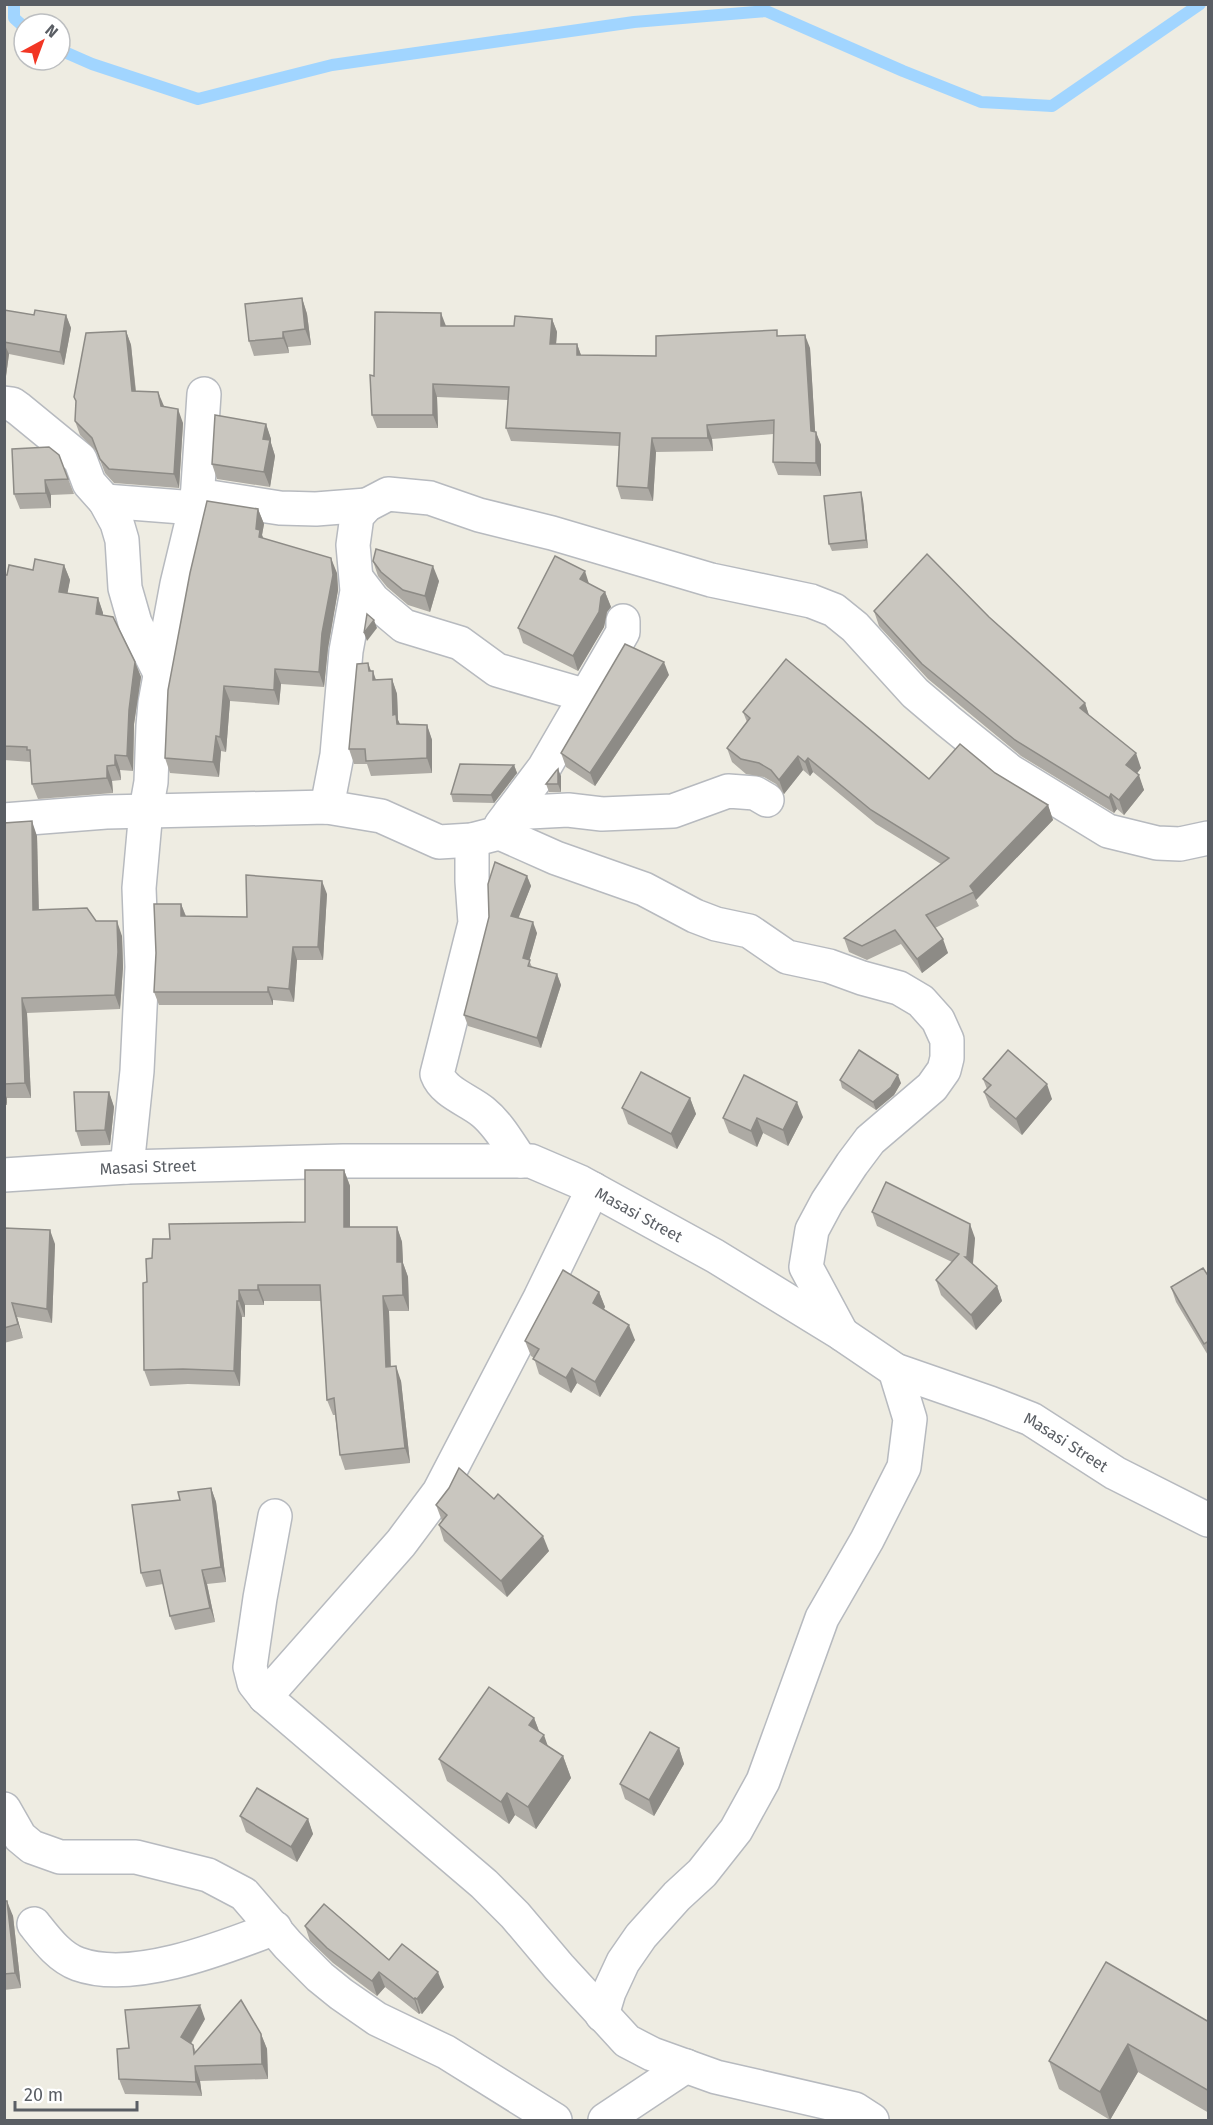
<svg xmlns="http://www.w3.org/2000/svg" width="1213" height="2125" font-family="'Fira Sans',sans-serif">
<style>
.lines{fill:none;stroke-linecap:round;stroke-linejoin:round}
.stream{stroke:#a1d5ff;stroke-width:12}
.street-casing{stroke:#b7babf;stroke-width:36}
.street{stroke:#fff;stroke-width:33}
.wall{fill:#adaaa4}
.shaded-wall{fill:#8d8b86}
.building{fill:#c9c6bf;stroke:#8d8b86;stroke-width:1.5}
.labels{text-anchor:middle;dominant-baseline:central;stroke-width:4.5;stroke-linejoin:round;paint-order:stroke}
.street-label{font-size:16px;fill:#5a5e64;stroke:#fff}
</style>
<rect width="100%" height="100%" fill="#eeece2"/>
<g class="lines">
<g class="stream">
<path d="M14 4V18L24 27"/>
<path d="M60 50 92 64 198 99 332 65 634 22 766 11 903 71 981 102 1052 106 1200 4"/>
</g>
<g class="street-casing">
<g id="street">
<path d="M4 403 12 404 19 409 80 459 89 483 105 501 117 523 122 540 125 588 135 623 161 675"/>
<path d="M197 495 280 508 316 509 367 505"/>
<path d="M105 501 195 508"/>
<path d="M357 579 373 600 404 626 460 643 497 670 587 696"/>
<path d="M327 807 337 755 346 651 357 591 353 545 357 516 367 505 388 494 430 498 479 515 552 533 711 580 811 601 834 610 855 627 915 693 948 721 1010 771 1108 831 1157 843 1180 844 1208 838"/>
<path d="M510 813 568 810 602 814 673 811 728 791 755 793 767 800"/>
<path d="M4 820 106 812 327 807 381 816 439 842 472 840 495 834H502L556 858 644 889 695 916 716 924 749 931 787 957 829 966 862 978 899 988 921 1001 938 1020 947 1040V1058L944 1070 932 1087 870 1140 852 1164 827 1202 812 1230 806 1267 842 1334"/>
<path d="M501 825 544 768 623 632V621"/>
<path d="M472 840V881L475 923 437 1074C444 1093 469 1100 483 1112 499 1125 509 1144 521 1161"/>
<path d="M127 1167 137 1071 142 967 139 888 146 810 151 782 153 726 155 703 177 584 197 501 204 394"/>
<path id="s1" d="M4 1175 127 1167 343 1161H531L580 1182 715 1256 842 1334 895 1370 990 1403 1031 1419 1115 1473 1208 1520"/>
<path d="M275 1516 260 1598 250 1667 254 1683 265 1697 484 1884 515 1915 559 1967 627 2041 652 2054 716 2077 855 2109 872 2120"/>
<path d="M265 1697 401 1543 439 1492 540 1298 593 1189"/>
<path d="M4 1809 20 1837 32 1847 60 1857H136L208 1875 244 1894 288 1945 320 1977 341 1994 377 2019 446 2052 555 2120"/>
<path d="M34 1924C46 1939 59 1957 78 1964 133 1984 223 1948 275 1928"/>
<path d="M602 2015 609 1992 623 1962 641 1936 677 1896 702 1873 736 1830 763 1781 822 1618 867 1540 904 1467 910 1419 895 1370"/>
<path d="M605 2120 686 2066"/>
</g>
</g>
<use href="#street" class="street"/>
</g>
<g class="wall">
<path d="M302 298 307 314 311 345 288 347 289 353 254 356 249 341Z"/>
<path d="M4 310 34 315H66L71 328 64 365 9 354 6 376H4Z"/>
<path d="M552 319 557 332 556 344H577L581 355 656 356 779 336 810 348 815 431 821 445V476L778 475 773 462V434L712 439 713 451 656 452 653 501 621 499 617 486 619 446 511 441 506 428 508 400 437 397 438 428H377L372 415 374 376 446 326H514Z"/>
<path d="M126 331 131 345 136 391 164 407 183 423 179 488 114 483 105 473 97 452 80 435 75 421 76 402 74 397Z"/>
<path d="M266 424 271 439V443L275 456 270 487 217 479 212 464Z"/>
<path d="M59 455 74 494 51 495V508L20 509 14 494Z"/>
<path d="M863 500 868 548 832 551 829 544Z"/>
<path d="M258 509 264 524 262 535 263 538 337 573 338 590 328 648 324 687 281 684 279 705 230 701 226 752 221 751 219 777 170 773 165 758Z"/>
<path d="M373 561 439 581 430 612 408 605 387 587 378 576Z"/>
<path d="M64 565 70 580 67 593 98 598 103 613V615L135 662 141 677 134 724 133 771 120 770 121 780 112 781 113 793 38 799 32 784 31 762 4 760V575H7Z"/>
<path d="M589 584 605 592 611 607 607 612 604 627 578 671 523 643 518 628Z"/>
<path d="M874 611 989 617 1085 703 1089 715 1141 768 1137 773 1144 790 1124 815 1117 809 1114 813 1021 756 928 679 879 626Z"/>
<path d="M371 671 376 680 392 679 397 694 398 720 400 724 427 725 432 740V773L371 776 367 764H354L349 749Z"/>
<path d="M669 675 595 786 566 767 561 753Z"/>
<path d="M743 712 929 779 995 773 1048 805 1053 820 976 900 979 906 935 928 948 953 922 973 901 944 867 960 849 952 844 938 941 864 876 824 813 772 810 776 803 770 784 794 776 784 764 777 746 774 732 762 727 748 747 722Z"/>
<path d="M514 765 517 773 494 803 453 802 451 794Z"/>
<path d="M561 776V792H549L546 784Z"/>
<path d="M4 823 37 836 39 910 96 921 122 936 123 967 120 1009 27 1013 31 1098H7V1105H4Z"/>
<path d="M527 876 531 886 518 918 537 933 529 960 532 967 557 974 561 985 541 1048 468 1026 464 1015Z"/>
<path d="M327 894 323 960H297L294 1002 273 1000V1005H159L154 992 181 904 186 916 247 917Z"/>
<path d="M983 1079 1052 1099 1022 1135 990 1107 984 1092 987 1089Z"/>
<path d="M840 1080 901 1083 894 1095 876 1110 842 1088Z"/>
<path d="M109 1092 114 1107 110 1145 81 1146 76 1131Z"/>
<path d="M690 1098 696 1114 677 1149 628 1124 622 1108Z"/>
<path d="M803 1117 788 1146 763 1133 757 1147 729 1133 723 1118Z"/>
<path d="M344 1170 350 1186V1227H397L402 1242 403 1263 408 1277 409 1311H389L391 1366 401 1381 410 1463 345 1470 340 1455 335 1415H333L327 1400 321 1301H264V1305H245V1317H242L240 1386 188 1384 150 1386 144 1370 147 1282 152 1258 170 1239 305 1222Z"/>
<path d="M872 1212 975 1238 973 1264 997 1286 1002 1301 976 1330 941 1295 936 1280 952 1262 877 1226Z"/>
<path d="M4 1228 55 1244 52 1323 17 1317 23 1338 4 1343Z"/>
<path d="M1209 1277V1357L1176 1302 1171 1287Z"/>
<path d="M599 1292 605 1307 604 1309 635 1340 600 1397 577 1383 571 1393 539 1374 534 1358 531 1356 525 1341Z"/>
<path d="M211 1488 216 1502 226 1582 207 1584 215 1622 175 1630 170 1616 163 1584 146 1587 141 1573 180 1500Z"/>
<path d="M494 1499 549 1551 507 1597 444 1541 439 1525 442 1521 436 1505Z"/>
<path d="M534 1718 539 1731 548 1746 563 1756 571 1778 536 1829 515 1815 509 1824 447 1781 439 1759Z"/>
<path d="M679 1748 684 1764 654 1816 625 1799 620 1784Z"/>
<path d="M240 1816 308 1819 313 1834 297 1862 246 1832Z"/>
<path d="M4 1901 13 1916 21 1988 4 1990Z"/>
<path d="M305 1926 389 1960 444 1987 422 2014 420 2013 419 2014 385 1987 377 1996 333 1963 310 1941Z"/>
<path d="M205 2019 191 2044 193 2045 196 2052 261 2034 267 2049 268 2079 200 2081 202 2096 125 2094 119 2079 129 2048Z"/>
<path d="M1209 2022V2113L1138 2072 1110 2120 1059 2089 1049 2061Z"/>
</g>
<g class="shaded-wall">
<path d="M302 298 307 314 311 345 305 329Z"/>
<path d="M441 313 446 326H441Z"/>
<path d="M66 315 71 328 64 365 60 352Z"/>
<path d="M552 319 557 332 555 357 550 344Z"/>
<path d="M126 331 131 345 137 405 132 391Z"/>
<path d="M283 332 288 347 289 353 283 338Z"/>
<path d="M805 335 810 348 816 445 811 431Z"/>
<path d="M4 343 9 354 6 376 4 373Z"/>
<path d="M577 344 582 358 577 355Z"/>
<path d="M433 384 437 397 438 428 433 415Z"/>
<path d="M158 392 164 406 166 420 161 406Z"/>
<path d="M178 409 183 423 179 488 174 474Z"/>
<path d="M266 424 271 439V443L275 456 270 487 264 472 263 439Z"/>
<path d="M707 425 712 439 713 451 708 438Z"/>
<path d="M816 432 821 445V476L816 463Z"/>
<path d="M652 438 656 452 653 501 648 488Z"/>
<path d="M45 480 51 495V508L46 493Z"/>
<path d="M861 492 863 500 868 548 866 540Z"/>
<path d="M258 509 264 524 262 535 266 545 264 552 256 529Z"/>
<path d="M331 558 337 573 338 590 328 648 324 687 319 672 322 633Z"/>
<path d="M64 565 70 580 65 607 59 592Z"/>
<path d="M433 566 439 581 430 612 425 596Z"/>
<path d="M585 571 590 587 580 579Z"/>
<path d="M605 592 611 607 607 612 604 627 578 671 573 656 601 597Z"/>
<path d="M98 598 103 613 101 629 96 614Z"/>
<path d="M374 620 377 628 367 641 364 633Z"/>
<path d="M135 662 141 677 134 724 133 771 127 756 129 710Z"/>
<path d="M664 662 669 675 595 786 590 773Z"/>
<path d="M368 663 373 676V671L378 686 379 695 369 671Z"/>
<path d="M275 669 281 684 279 705 274 690Z"/>
<path d="M392 679 397 694 398 720 402 729V739L393 715Z"/>
<path d="M224 686 230 701 226 752 220 737Z"/>
<path d="M1085 703 1090 719 1080 708Z"/>
<path d="M427 725 432 740V773L427 758Z"/>
<path d="M216 736 221 751 219 777 213 762Z"/>
<path d="M1136 753 1141 768 1132 780 1126 765Z"/>
<path d="M115 755 120 770 121 780 115 765Z"/>
<path d="M798 756 803 770 784 794 779 780Z"/>
<path d="M808 758 813 772 810 776 805 762Z"/>
<path d="M514 765 517 773 494 803 491 795Z"/>
<path d="M107 766 112 781 113 793 107 778Z"/>
<path d="M558 769 561 776V792L558 784Z"/>
<path d="M1139 775 1144 790 1124 815 1119 800Z"/>
<path d="M1111 794 1117 809 1114 813 1109 798Z"/>
<path d="M1048 805 1053 820 976 900 970 886Z"/>
<path d="M32 821 37 836 39 925 33 910Z"/>
<path d="M527 876 531 886 515 927 511 916Z"/>
<path d="M322 881 327 894 323 960 318 947Z"/>
<path d="M181 904 186 917 181 916Z"/>
<path d="M117 921 122 936 123 967 120 1009 115 995Z"/>
<path d="M533 922 537 933 527 969 523 958Z"/>
<path d="M943 939 948 953 922 973 917 959Z"/>
<path d="M293 947 297 960 294 1002 289 989Z"/>
<path d="M557 974 561 985 541 1048 537 1038Z"/>
<path d="M268 987 273 1000V1005L268 992Z"/>
<path d="M22 998 27 1013 31 1098 25 1083Z"/>
<path d="M898 1075 901 1083 894 1095 876 1110 873 1102Z"/>
<path d="M1047 1084 1052 1099 1022 1135 1016 1119Z"/>
<path d="M4 1092 7 1098V1105L4 1098Z"/>
<path d="M109 1092 114 1107 110 1145 105 1130Z"/>
<path d="M690 1098 696 1114 677 1149 671 1134Z"/>
<path d="M797 1102 803 1117 788 1146 783 1130Z"/>
<path d="M757 1118 763 1133 757 1147 751 1131Z"/>
<path d="M344 1170 350 1186V1242L344 1227Z"/>
<path d="M970 1224 975 1238 972 1272 967 1257Z"/>
<path d="M397 1227 402 1242 403 1263 408 1277 409 1311 403 1295 397 1262Z"/>
<path d="M50 1230 55 1244 52 1323 47 1309Z"/>
<path d="M258 1285 264 1301V1305L258 1290Z"/>
<path d="M997 1286 1002 1301 976 1330 971 1315Z"/>
<path d="M239 1290 245 1305V1317L239 1301Z"/>
<path d="M599 1292 605 1307 599 1318 593 1303Z"/>
<path d="M383 1296 389 1311 391 1382 386 1367Z"/>
<path d="M237 1301 242 1317 240 1386 234 1371Z"/>
<path d="M12 1303 17 1317 23 1338 18 1324Z"/>
<path d="M629 1325 635 1340 600 1397 595 1382Z"/>
<path d="M396 1366 401 1381 410 1463 405 1448Z"/>
<path d="M572 1368 577 1383 571 1393 566 1378Z"/>
<path d="M211 1488 216 1502 226 1582 221 1567Z"/>
<path d="M543 1536 549 1551 507 1597 501 1581Z"/>
<path d="M202 1570 207 1584 215 1622 210 1608Z"/>
<path d="M534 1718 542 1739 544 1735 552 1758 529 1725Z"/>
<path d="M679 1748 684 1764 654 1816 649 1800Z"/>
<path d="M563 1756 571 1778 536 1829 528 1807Z"/>
<path d="M507 1793 515 1815 509 1824 501 1802Z"/>
<path d="M308 1819 313 1834 297 1862 291 1847Z"/>
<path d="M7 1901 13 1916 21 1988 15 1973Z"/>
<path d="M379 1972 385 1987 377 1996 372 1981Z"/>
<path d="M438 1972 444 1987 422 2014 417 1999Z"/>
<path d="M415 1998 420 2013 419 2014 414 1999Z"/>
<path d="M200 2005 205 2019 186 2051 181 2037Z"/>
<path d="M261 2034 267 2049 268 2079 262 2064Z"/>
<path d="M1128 2044 1138 2072 1110 2120 1100 2092Z"/>
<path d="M195 2066 200 2081 202 2096 196 2082Z"/>
</g>
<g class="building">
<path d="M302 298 305 329 283 332V338L249 341 245 304Z"/>
<path d="M4 310 34 315 35 310 66 315 60 352 4 342Z"/>
<path d="M375 312 441 313V326H514L515 316 552 319 550 344H577V355L656 356V336L777 330V336L805 335 811 431 816 432V463L773 462 774 420 707 425 708 438H652L648 488 617 486 620 433 506 428 509 387 433 384V415H372L370 375 374 376Z"/>
<path d="M126 331 132 391 158 392 161 406 178 409 174 474 109 469 100 459 92 438 75 421 76 401 74 397 86 333Z"/>
<path d="M215 415 266 424 263 439 270 440 264 472 212 464Z"/>
<path d="M49 447 59 455 68 479 45 480 46 493 14 494 12 449Z"/>
<path d="M861 492 866 540 829 544 824 496Z"/>
<path d="M207 501 258 509 256 529 260 530 259 537 331 558 333 575 322 633 319 672 275 669 274 690 224 686 220 737 216 736 213 762 165 758 168 690 190 573Z"/>
<path d="M376 549 433 566 425 596 403 590 381 572 373 561Z"/>
<path d="M927 554 989 617 1085 703 1080 708 1136 753 1126 765 1139 775 1119 800 1111 794 1109 798 1015 740 922 664 874 611Z"/>
<path d="M555 556 585 571 580 579 605 592 601 597 599 612 573 656 518 628Z"/>
<path d="M35 559 64 565 59 592 98 598 96 614 113 617 135 662 129 710 127 756 115 755V765L107 766V778L32 784 30 750H27V747L4 746V575H7L9 565 33 570Z"/>
<path d="M367 614 374 620 364 633Z"/>
<path d="M625 644 664 662 590 773 561 753Z"/>
<path d="M786 659 929 779 960 744 995 773 1048 805 970 886 974 892 926 915 943 939 917 959 895 930 862 946 844 938 949 858 871 810 808 758 805 762 798 756 779 780 771 770 759 763 741 759 727 748 750 718 743 712Z"/>
<path d="M368 663 369 671H373V680L392 679 393 715 396 714 397 724 427 725V758L366 761 365 749H349L357 664Z"/>
<path d="M460 764 514 765 491 795 451 794Z"/>
<path d="M558 769V784H546L556 771Z"/>
<path d="M32 821 33 910 87 908 96 921H117L118 952 115 995 22 998 25 1083 4 1084V823Z"/>
<path d="M495 862 527 876 511 916 533 922 523 958 530 960 528 966 557 974 537 1038 464 1015 489 917 488 884Z"/>
<path d="M246 875 322 881 318 947H293L289 989 268 987V992H154L156 953 154 904H181V916L247 917Z"/>
<path d="M859 1050 898 1075 891 1087 873 1102 840 1080Z"/>
<path d="M1008 1050 1047 1084 1016 1119 984 1092 991 1085 983 1079Z"/>
<path d="M641 1072 690 1098 671 1134 622 1108Z"/>
<path d="M744 1075 797 1102 783 1130 757 1118 751 1131 723 1118Z"/>
<path d="M74 1092H109L105 1130 76 1131Z"/>
<path d="M305 1170H344V1227H397V1262H402L403 1295 383 1296 386 1367 396 1366 405 1448 340 1455 334 1398 327 1400 320 1285H258V1290H239V1301H237L234 1371 183 1369 144 1370 143 1283 147 1282 146 1259 152 1258 153 1239H170L169 1224 305 1222Z"/>
<path d="M886 1182 970 1224 967 1257H965L997 1286 971 1315 936 1280 959 1254 872 1212Z"/>
<path d="M4 1228 50 1230 47 1309 12 1303 18 1324 4 1328Z"/>
<path d="M1203 1268 1209 1277V1341L1204 1344 1171 1287Z"/>
<path d="M563 1270 599 1292 593 1303 629 1325 595 1382 572 1368 566 1378 533 1359 539 1349 525 1341Z"/>
<path d="M459 1468 494 1499 498 1494 543 1536 501 1581 439 1525 447 1515 436 1505 449 1488Z"/>
<path d="M211 1488 221 1567 202 1570 210 1608 170 1616 160 1570 141 1573 132 1505 180 1500 178 1492Z"/>
<path d="M489 1687 534 1718 529 1725 544 1735 540 1741 563 1756 528 1807 507 1793 501 1802 439 1759Z"/>
<path d="M650 1732 679 1748 649 1800 620 1784Z"/>
<path d="M257 1788 308 1819 291 1847 240 1816Z"/>
<path d="M4 1901H7L15 1973 4 1974Z"/>
<path d="M324 1904 389 1960 402 1944 438 1972 417 1999 415 1998 414 1999 379 1972 372 1981 327 1948 305 1926Z"/>
<path d="M1106 1962 1209 2022V2091L1128 2044 1100 2092 1049 2061Z"/>
<path d="M241 2000 261 2034 262 2064 195 2066 196 2082 119 2079 117 2049 129 2048 125 2010 200 2005 181 2037 193 2045 194 2054Z"/>
</g>
<g class="labels">
<g class="street-label">
<text stroke="none"><textPath href="#s1" startOffset="144">Masasi Street</textPath></text>
<text stroke="none"><textPath href="#s1" startOffset="648">Masasi Street</textPath></text>
<text stroke="none"><textPath href="#s1" startOffset="1134">Masasi Street</textPath></text>
</g>
</g>
<rect width="1213" height="2125" fill="none" stroke="#5a5e64" stroke-width="12"/>
<g transform="translate(42 42) rotate(41)"><circle r="28" fill="#ffffff" stroke="#bdbfc1" stroke-width="1.5"/>
<path d="M0-4.5L10 22L0 15L-10 22Z" fill="#f23624"/>
<text y="-9" font-size="16" font-weight="bold" text-anchor="middle" fill="#5a5e64">N</text>
</g>
<path d="M15 2101v9h122v-9" fill="none" stroke="#5a5e64" stroke-width="3"/>
<text x="24" y="2101" font-size="18" fill="#5a5e64" stroke="#ffffff" stroke-width="4.5" paint-order="stroke">20 m</text>
</svg>
